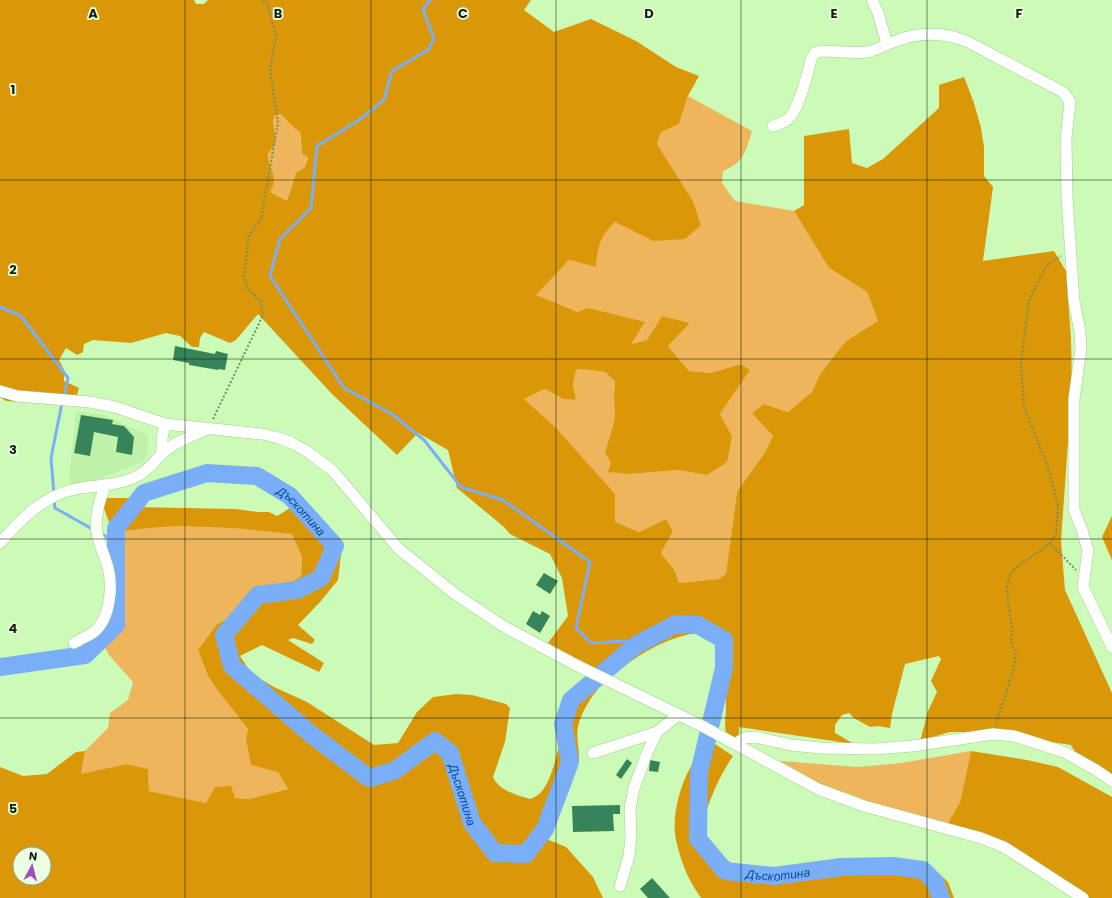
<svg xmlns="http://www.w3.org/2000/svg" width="1112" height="898" font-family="Poppins,sans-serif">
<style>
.built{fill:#bff2a9}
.green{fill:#eeb55c}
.forest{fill:#da9708;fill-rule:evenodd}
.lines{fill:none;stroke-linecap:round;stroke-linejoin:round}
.stream{stroke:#7aaff8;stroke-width:3}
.river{stroke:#7aaff8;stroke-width:18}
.building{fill:#38845a}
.minor-casing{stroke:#a1ce8d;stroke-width:12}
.path{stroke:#709162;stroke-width:2;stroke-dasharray:2 2;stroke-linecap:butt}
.minor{stroke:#fff;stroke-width:11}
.grid{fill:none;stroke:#112209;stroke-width:1;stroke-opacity:0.55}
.labels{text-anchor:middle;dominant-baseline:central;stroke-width:3.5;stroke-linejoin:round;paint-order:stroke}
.water-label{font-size:12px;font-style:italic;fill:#014998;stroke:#ecffe4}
.grid-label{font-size:13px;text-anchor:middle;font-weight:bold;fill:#112209;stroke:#ecffe4;stroke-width:3.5;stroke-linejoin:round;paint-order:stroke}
</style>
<rect width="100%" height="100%" fill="#ccfbb8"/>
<path class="built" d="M76 411 104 415 148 435V450L143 462 70 490 69 479Z"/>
<g class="green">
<path d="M688 96 752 131C745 152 745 162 723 171L722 183 735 201 794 211 829 268 867 292 878 321 846 341 820 374 812 392 788 412 764 404 753 413 773 436 765 452 737 492 726 575 719 579 679 583 675 571 661 553 673 531 666 519 639 532 615 522V494L524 399 545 389 563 399 576 400 573 384 576 370 582 369 605 372 615 381 614 398 615 415 613 426 605 452 629 474 677 470 707 475 732 436 720 414 750 370 741 364 710 373 689 371 668 346 690 323 662 316 647 340 630 344 644 322 578 312 535 295 569 260 596 267C598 245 599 238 615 222L653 241 701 225 693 201 657 144 661 132 679 124Z"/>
<path d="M281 114 293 127 300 132 301 147 308 157 305 167 296 173 287 201 270 192 268 153 276 136 273 128 272 120 274 116Z"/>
<path d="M202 526 254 529 292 534 302 557 301 576 255 606 217 624 198 650 208 676 218 691 248 729 246 738 278 772 288 789 249 799 235 798 206 803 149 791 148 769 127 764 81 775 85 751 108 728 110 713 128 700 133 682 109 655 103 644 117 622 111 557 113 533 140 528Z"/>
<path d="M971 751 960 802 947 825 837 793 780 761 858 767 901 763Z"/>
</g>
<g class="forest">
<path d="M0 0H194L196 4H204L208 0H531L524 10 554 32 591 19 636 41 676 67 699 76 688 96 679 124 661 132 657 144 693 201 701 225 685 239 653 241 615 222C599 238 598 246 596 267L569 260 536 295 578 312 588 308 645 322 631 344 647 340 662 316 690 323 668 346 689 371 710 373 741 364 750 370 720 414 732 436 727 462 707 475 677 470 629 474 608 472 611 462 605 452 613 426 615 415 614 398 615 381 605 372 582 369 576 370 573 384 576 400 563 399 545 389 524 399 556 428 615 494V522L639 532 666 519 673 531 661 553 675 571 679 583 719 579 726 574 737 492 765 452 773 436 752 413 764 404 788 412 812 392 820 374 846 341 878 321 867 292 829 268 794 211 804 205V136L849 129 852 163 867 168 883 159 939 108V85L964 77 974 103 981 128 984 147V176L993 187 983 261 1054 251 1066 271 1071 339 1072 385 1061 541 1065 590 1112 693V785L1085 769 1071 745 987 732H950L913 743 921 738 928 711 937 692 931 681 941 659 939 656 905 664 892 714 890 728 878 726 870 727 854 718 849 713 842 715 835 725V733L854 744 739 727V740L726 733C724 724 726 715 726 705 726 695 723 685 724 675 724 665 730 657 728 647 727 640 720 635 713 634 681 627 634 656 611 677L548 643 568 616 562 578 550 554 510 534 504 527 457 488 448 450 418 433 397 455 332 394 258 314 236 340 230 343 204 332 200 338 199 347H192L180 336 166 333 131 343 93 340 84 344 83 352 77 355 66 348 59 360 64 370V381L79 388 74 406 6 401 0 397ZM281 114 293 127 300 132 302 153 308 158 305 167 296 173 287 201 270 192C271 190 273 186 274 183 275 173 267 163 268 153 270 151 273 148 274 146 279 136 270 126 274 116Z"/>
<path d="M100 498H130L135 507 235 509 257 512H269L277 516 295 505 306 507 342 547 338 580 320 602 298 625 315 640 312 644 293 638 288 640 324 663 319 672 262 645 240 656 252 674 274 687 307 702 374 745 398 743 417 712 433 697 456 694 472 695 506 704 510 708 505 742 493 777C498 790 518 796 531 799 534 797 539 795 541 792 552 781 560 744 562 729 565 711 567 693 582 682L598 689C589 700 581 713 578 727 576 736 579 748 579 757 579 763 576 770 574 775 567 800 556 820 532 833L566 847 593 877 603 898H0V767L23 776 47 774 76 752 85 751 81 774 127 764 148 769 149 791 206 803 215 787 231 786 235 798 249 799 288 789 278 772 251 765 246 738 248 729 218 691 208 676 198 650 217 624 255 606 301 576 302 557 292 534C233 527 172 522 113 533ZM20 854H44V878H20Z"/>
<path d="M1112 516V560L1102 537Z"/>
<path d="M712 742 733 756C717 780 707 805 700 833L710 846 742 872 811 875 870 863 914 860 933 868 948 882 954 898H701C697 892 693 886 690 880 684 869 676 845 675 833 673 812 680 787 690 768 695 758 704 750 712 742Z"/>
<path d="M971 751 1027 760 1058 767 1112 797V898H1081L1008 846 947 825 960 802Z"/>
</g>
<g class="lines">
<g class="stream">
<path d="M430 0 423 9 434 39 428 50 392 71 384 100 359 120 317 146 311 208 280 239 270 276 344 388 392 414 424 440 461 487 503 500 590 562 576 628 591 643 627 641 636 645"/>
<path d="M0 307 21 316 68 378 64 398"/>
<path d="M54 494 51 458 62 403"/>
<path d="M54 500 55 508 94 530"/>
<path d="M100 533 116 542"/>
</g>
<path class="river" id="s1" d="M0 667 85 655 116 625V528L144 493 207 473 257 476 290 496 335 546 321 578 297 590 258 595 224 635 232 666 312 735 369 778 394 771 435 741 450 753 472 823 495 853 526 854 545 829 570 762 563 724 571 700 636 645 676 624 698 625 724 640V668L699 773 698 839 725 871 774 876 841 867 893 866 923 870 935 882 941 898"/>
</g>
<g class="building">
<path d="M175 346 215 354 216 351 228 354 225 370 218 369V370L189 365V363L173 360Z"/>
<path d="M81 415 113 420 112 424 124 426 134 437 132 455 116 452 118 437 94 432 90 456 74 453Z"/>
<path d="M544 573 558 581 550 594 536 585Z"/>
<path d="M533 611 540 615 542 611 550 616 540 633 526 624Z"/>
<path d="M627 759 632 763 621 779 616 775Z"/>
<path d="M650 760 660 762 658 772 649 771Z"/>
<path d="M620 805V814H613L614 831 573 832 572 806Z"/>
<path d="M652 878 670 898H648L640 889Z"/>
</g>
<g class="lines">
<g class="minor-casing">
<g id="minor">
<path d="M872 0 878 13 887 44"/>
<path d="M773 126C779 124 786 122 790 117 799 107 808 73 811 59L815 53 821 51C836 51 853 54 867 52 878 50 886 44 896 41 921 31 944 32 968 42L1063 92 1070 102 1066 139 1067 197 1074 301 1080 332 1081 348 1074 399V510L1082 530 1088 550 1083 587 1112 647"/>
<path d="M0 391 17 396 90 402 115 407 165 424 262 434 279 438 292 443 308 452 333 471 399 549 455 594 503 626 576 665 704 727 818 789 864 806 981 838 1004 847 1083 898"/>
<path d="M162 453V438L165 424"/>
<path d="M0 543C21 519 43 496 75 489 95 485 118 486 137 476 148 471 154 461 162 454 174 442 192 436 207 429"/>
<path d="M74 643C80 639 89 636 95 631 110 618 113 586 108 568 105 556 99 544 97 533 94 517 100 500 105 485"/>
<path d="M736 744 744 738 755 737 791 745 820 748 874 749 913 746 993 734 1014 736 1064 752 1096 770 1112 781"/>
<path d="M593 753 657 732"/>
<path d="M620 886 629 856 631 837 630 809 634 788 647 753 657 732 678 715"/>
</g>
</g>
<g class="path">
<path d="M213 419 263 315 261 302 247 288 244 277 249 235 261 219 278 122 270 71 276 35 267 4 261 0"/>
<path d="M1050 543 1076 570"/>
<path d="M996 724 1014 667 1016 654 1011 642 1012 629 1008 603 1007 585 1012 571 1050 543 1056 534 1058 505 1047 465 1024 407 1021 364 1029 300 1047 265 1061 256"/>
</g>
<use href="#minor" class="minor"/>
</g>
<path class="grid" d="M185 0V898M371 0V898M556 0V898M741 0V898M927 0V898M0 180H1112M0 359H1112M0 539H1112M0 718H1112"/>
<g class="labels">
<g class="water-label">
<text stroke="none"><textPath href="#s1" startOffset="444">Дъскотина</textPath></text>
<text stroke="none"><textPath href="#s1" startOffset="995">Дъскотина</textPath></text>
<text stroke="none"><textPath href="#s1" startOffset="1740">Дъскотина</textPath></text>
</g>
</g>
<g class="grid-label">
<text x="93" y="18">A</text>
<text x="278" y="18">B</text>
<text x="463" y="18">C</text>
<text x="649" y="18">D</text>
<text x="834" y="18">E</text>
<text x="1019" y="18">F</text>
<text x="13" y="94">1</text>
<text x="13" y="274">2</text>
<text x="13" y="454">3</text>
<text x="13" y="633">4</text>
<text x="13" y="813">5</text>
</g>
<g transform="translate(32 866) rotate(7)"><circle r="19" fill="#ecffe4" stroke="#94a78c"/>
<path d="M0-3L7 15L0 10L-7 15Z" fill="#a24fbe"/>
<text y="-6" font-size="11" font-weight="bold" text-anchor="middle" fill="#112209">N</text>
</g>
</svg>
